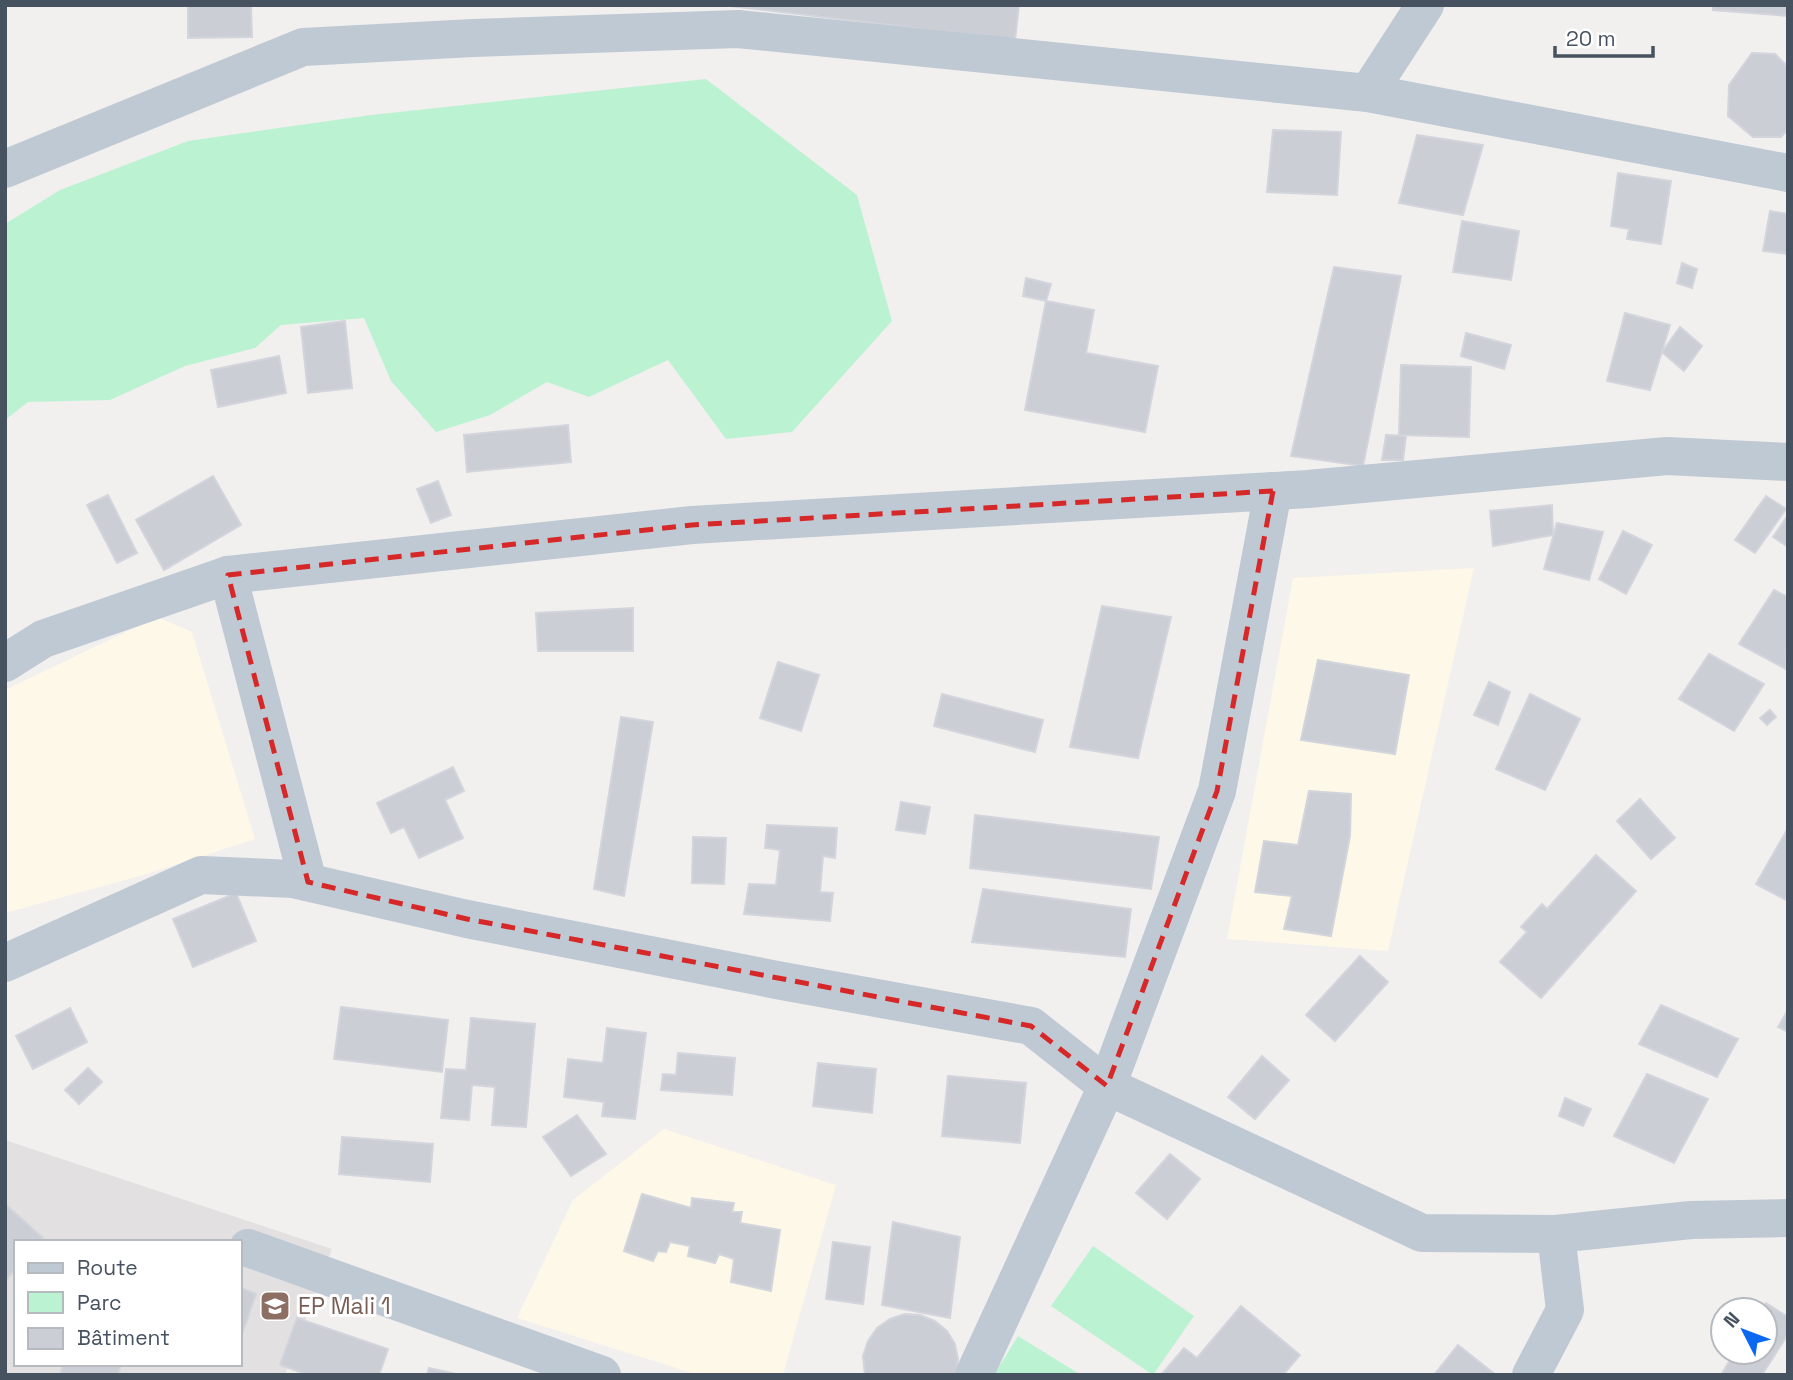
<svg xmlns="http://www.w3.org/2000/svg" width="1793" height="1380" font-family="'Space Grotesk',sans-serif">
<style>
.commercial{fill:#fdf8e8}
.education{fill:#e3e0e1;fill-rule:evenodd}
.green{fill:#bbf3d2}
.building{fill:#cbced5;stroke:#d3d5dc;stroke-width:2}
.lines{fill:none;stroke-linecap:round;stroke-linejoin:round}
.minor{stroke:#bfc9d3;stroke-width:38}
.marked{fill:none;stroke:#d62828;stroke-width:5;stroke-dasharray:14 9;stroke-linejoin:round}
.labels{text-anchor:middle;dominant-baseline:central;stroke-width:6;stroke-linejoin:round;paint-order:stroke}
.education-label{font-size:23px;fill:#785e54;stroke:#fff;text-anchor:start}
</style>
<rect width="100%" height="100%" fill="#f2efef"/>
<g class="commercial">
<path d="M1474 568 1388 951 1227 939 1293 578Z"/>
<path d="M157 617 192 632 255 839 147 874 5 913V690Z"/>
<path d="M664 1129 836 1185 783 1375H698L517 1318 573 1200Z"/>
</g>
<path class="education" d="M5 1140 332 1249 285 1375H5ZM16 1242H240V1364H16Z"/>
<g class="green">
<path d="M706 79 857 195 892 321 792 432 726 439 668 360 589 397 547 382 490 415 436 432 391 381 364 318 281 325 255 348 185 366 110 400 28 402 5 420V224L60 190 188 141 371 115Z"/>
<path d="M1093 1246 1194 1316 1153 1375 1051 1306Z"/>
<path d="M1018 1336 1081 1375H994Z"/>
</g>
<g class="building">
<path d="M188 5H251L252 37 188 38Z"/>
<path d="M722 5H1019L1015 40Z"/>
<path d="M1713 5H1788V16L1713 10Z"/>
<path d="M1752 53 1775 54 1788 67V129L1781 137H1753L1728 116 1729 85Z"/>
<path d="M1273 130 1341 132 1337 195 1267 192Z"/>
<path d="M1417 135 1483 145 1463 215 1399 203Z"/>
<path d="M1618 173 1671 181 1661 244 1627 239 1629 229 1611 226Z"/>
<path d="M1770 211 1788 214V254L1763 251Z"/>
<path d="M1462 221 1519 231 1511 280 1453 272Z"/>
<path d="M1682 263 1697 269 1692 288 1677 283Z"/>
<path d="M1334 267 1401 276 1363 466 1291 456Z"/>
<path d="M1026 278 1051 284 1046 301 1023 296Z"/>
<path d="M1046 301 1094 310 1086 353 1158 366 1145 432 1025 410Z"/>
<path d="M1625 313 1670 325 1650 390 1607 381Z"/>
<path d="M345 321 352 388 308 393 301 327Z"/>
<path d="M1680 327 1702 346 1684 371 1662 352Z"/>
<path d="M1466 333 1511 345 1504 369 1461 356Z"/>
<path d="M279 356 286 393 218 407 211 370Z"/>
<path d="M1401 365 1471 367 1469 437 1399 435Z"/>
<path d="M568 425 571 462 467 472 464 435Z"/>
<path d="M1386 435 1406 436 1403 460H1382Z"/>
<path d="M213 476 241 525 164 570 136 520Z"/>
<path d="M438 481 451 515 431 523 417 489Z"/>
<path d="M108 495 137 553 117 563 87 505Z"/>
<path d="M1766 496 1786 509 1755 553 1735 540Z"/>
<path d="M1552 505 1553 535 1493 546 1490 511Z"/>
<path d="M1788 515V547L1773 537Z"/>
<path d="M1557 523 1603 532 1589 580 1544 569Z"/>
<path d="M1623 531 1652 545 1626 594 1599 579Z"/>
<path d="M1774 590 1788 597 1786 669 1739 644Z"/>
<path d="M1102 606 1171 617 1138 758 1070 747Z"/>
<path d="M633 608V651H538L536 613Z"/>
<path d="M1709 654 1764 684 1734 731 1679 699Z"/>
<path d="M1318 660 1409 675 1395 754 1301 740Z"/>
<path d="M778 662 819 675 801 731 760 718Z"/>
<path d="M1489 682 1510 692 1498 725 1474 715Z"/>
<path d="M942 694 1043 720 1035 752 934 726Z"/>
<path d="M1530 694 1580 719 1545 790 1496 769Z"/>
<path d="M1770 710 1776 717 1767 725 1760 718Z"/>
<path d="M621 717 653 722 624 896 594 889Z"/>
<path d="M453 767 464 791 445 800 463 838 419 858 404 827 391 833 377 803Z"/>
<path d="M1309 791 1351 794 1350 836 1331 936 1284 929 1292 896 1255 892 1264 841 1298 845Z"/>
<path d="M1640 799 1675 838 1651 859 1617 821Z"/>
<path d="M901 802 930 807 925 834 896 830Z"/>
<path d="M975 815 1159 837 1151 889 970 868Z"/>
<path d="M767 825 837 828 835 858 823 856 820 892 833 893 830 921 744 914 749 884 776 885 780 850 765 848Z"/>
<path d="M1788 828V901L1756 884Z"/>
<path d="M693 837 726 838 724 884 692 883Z"/>
<path d="M1596 855 1636 891 1541 998 1500 962 1527 932 1521 927 1542 904 1547 909Z"/>
<path d="M983 889 1131 909 1125 957 972 942Z"/>
<path d="M236 893 256 941 193 967 173 919Z"/>
<path d="M1360 956 1388 982 1335 1041 1306 1015Z"/>
<path d="M1661 1005 1738 1039 1717 1077 1639 1044Z"/>
<path d="M341 1007 448 1020 442 1072 334 1059Z"/>
<path d="M70 1008 87 1042 33 1069 16 1036Z"/>
<path d="M1788 1010V1032L1778 1027Z"/>
<path d="M471 1018 535 1024 526 1127 492 1125 495 1087 472 1085 469 1120 441 1118 446 1069 466 1070Z"/>
<path d="M607 1028 646 1033 635 1119 602 1116 604 1102 564 1097 568 1059 603 1063Z"/>
<path d="M678 1053 735 1058 732 1095 661 1090 663 1074 676 1075Z"/>
<path d="M1262 1056 1289 1080 1255 1119 1228 1097Z"/>
<path d="M818 1063 876 1069 872 1113 813 1106Z"/>
<path d="M88 1068 102 1082 79 1104 65 1090Z"/>
<path d="M1647 1074 1708 1099 1674 1163 1614 1136Z"/>
<path d="M948 1076 1026 1083 1020 1143 942 1136Z"/>
<path d="M1565 1098 1591 1109 1583 1126 1559 1116Z"/>
<path d="M577 1115 606 1154 571 1176 543 1137Z"/>
<path d="M342 1137 433 1144 430 1182 339 1174Z"/>
<path d="M1170 1154 1200 1179 1167 1219 1136 1193Z"/>
<path d="M642 1194 691 1208 692 1198 734 1203 732 1212H742L740 1223 780 1230 771 1291 731 1282 734 1259 719 1254 715 1263 688 1256 690 1246 670 1242 666 1252 658 1251 653 1261 624 1251Z"/>
<path d="M5 1204 43 1238 40 1242H16V1268L6 1280Z"/>
<path d="M893 1222 960 1237 950 1318 882 1305Z"/>
<path d="M833 1242 870 1247 863 1304 826 1299Z"/>
<path d="M240 1287 256 1294 240 1340Z"/>
<path d="M1766 1303 1788 1317V1334L1762 1375H1721L1735 1352H1765V1310H1761Z"/>
<path d="M1241 1306 1300 1355 1283 1375H1161L1184 1348 1197 1358Z"/>
<path d="M905 1314 920 1315 935 1321 947 1331 955 1344 958 1359 956 1375H865L863 1356 868 1341 877 1328 890 1319Z"/>
<path d="M297 1318 388 1349 379 1375H308L280 1365Z"/>
<path d="M1458 1345 1496 1375H1434Z"/>
<path d="M63 1364H121L118 1375H60Z"/>
<path d="M429 1368 461 1375H427Z"/>
</g>
<g class="lines">
<g class="minor">
<path d="M1368 93 1425 5"/>
<path d="M5 169 303 47 473 38 738 29 1368 93 1788 173"/>
<path d="M228 575 308 882"/>
<path d="M5 663 43 639 228 575 692 525 1308 489 1667 456 1788 462"/>
<path d="M5 963 201 875 293 879 467 919 782 981 1031 1026 1107 1086 1422 1233 1556 1234 1691 1220 1788 1218"/>
<path d="M248 1248 602 1375"/>
<path d="M974 1375 1107 1086 1217 791 1273 491"/>
<path d="M1531 1375 1565 1310 1556 1234"/>
</g>
</g>
<path class="marked" d="M1273 491 1217 791 1107 1086 1031 1026 467 919 308 882 228 575 692 525Z"/>
<defs>
<g id="school-square" transform="scale(1.575)"><rect x="-9" y="-9" width="18" height="18" rx="4" fill="#8d6e63" stroke="#fff"/><path d="M0-5L7-2L0 1L-7-2ZM-4 1L0 2.5L4 1V4Q0 6-4 4Z" fill="#fff"/></g>
</defs>
<g fill-rule="evenodd">
<use href="#school-square" x="275" y="1306"/>
</g>
<g class="labels">
<g class="education-label">
<text x="298" y="1306">EP Mali 1</text>
</g>
</g>
<rect width="1793" height="1380" fill="none" stroke="#46525f" stroke-width="14"/>
<rect x="14" y="1240" width="228" height="126" fill="#ffffff" stroke="#b5babf" stroke-width="2"/>
<rect x="28" y="1263" width="35" height="10" fill="#bfc9d3" stroke="#b5babf" stroke-width="2"/>
<text x="77" y="1275" font-size="21" fill="#46525f">Route</text>
<rect x="28" y="1292" width="35" height="21" fill="#bbf3d2" stroke="#b5babf" stroke-width="2"/>
<text x="77" y="1310" font-size="21" fill="#46525f">Parc</text>
<rect x="28" y="1328" width="35" height="21" fill="#cbced5" stroke="#b5babf" stroke-width="2"/>
<text x="77" y="1345" font-size="21" fill="#46525f">Bâtiment</text>
<g transform="translate(1744 1331) rotate(312)"><circle r="33" fill="#ffffff" stroke="#b5babf" stroke-width="2"/>
<path d="M0-5L12 26L0 18L-12 26Z" fill="#0b68f0"/>
<text y="-10" font-size="19" font-weight="bold" text-anchor="middle" fill="#46525f">N</text>
</g>
<path d="M1555 46v10h98v-10" fill="none" stroke="#46525f" stroke-width="3.5"/>
<text x="1566" y="46" font-size="21" fill="#46525f" stroke="#ffffff" stroke-width="5" paint-order="stroke">20 m</text>
</svg>
